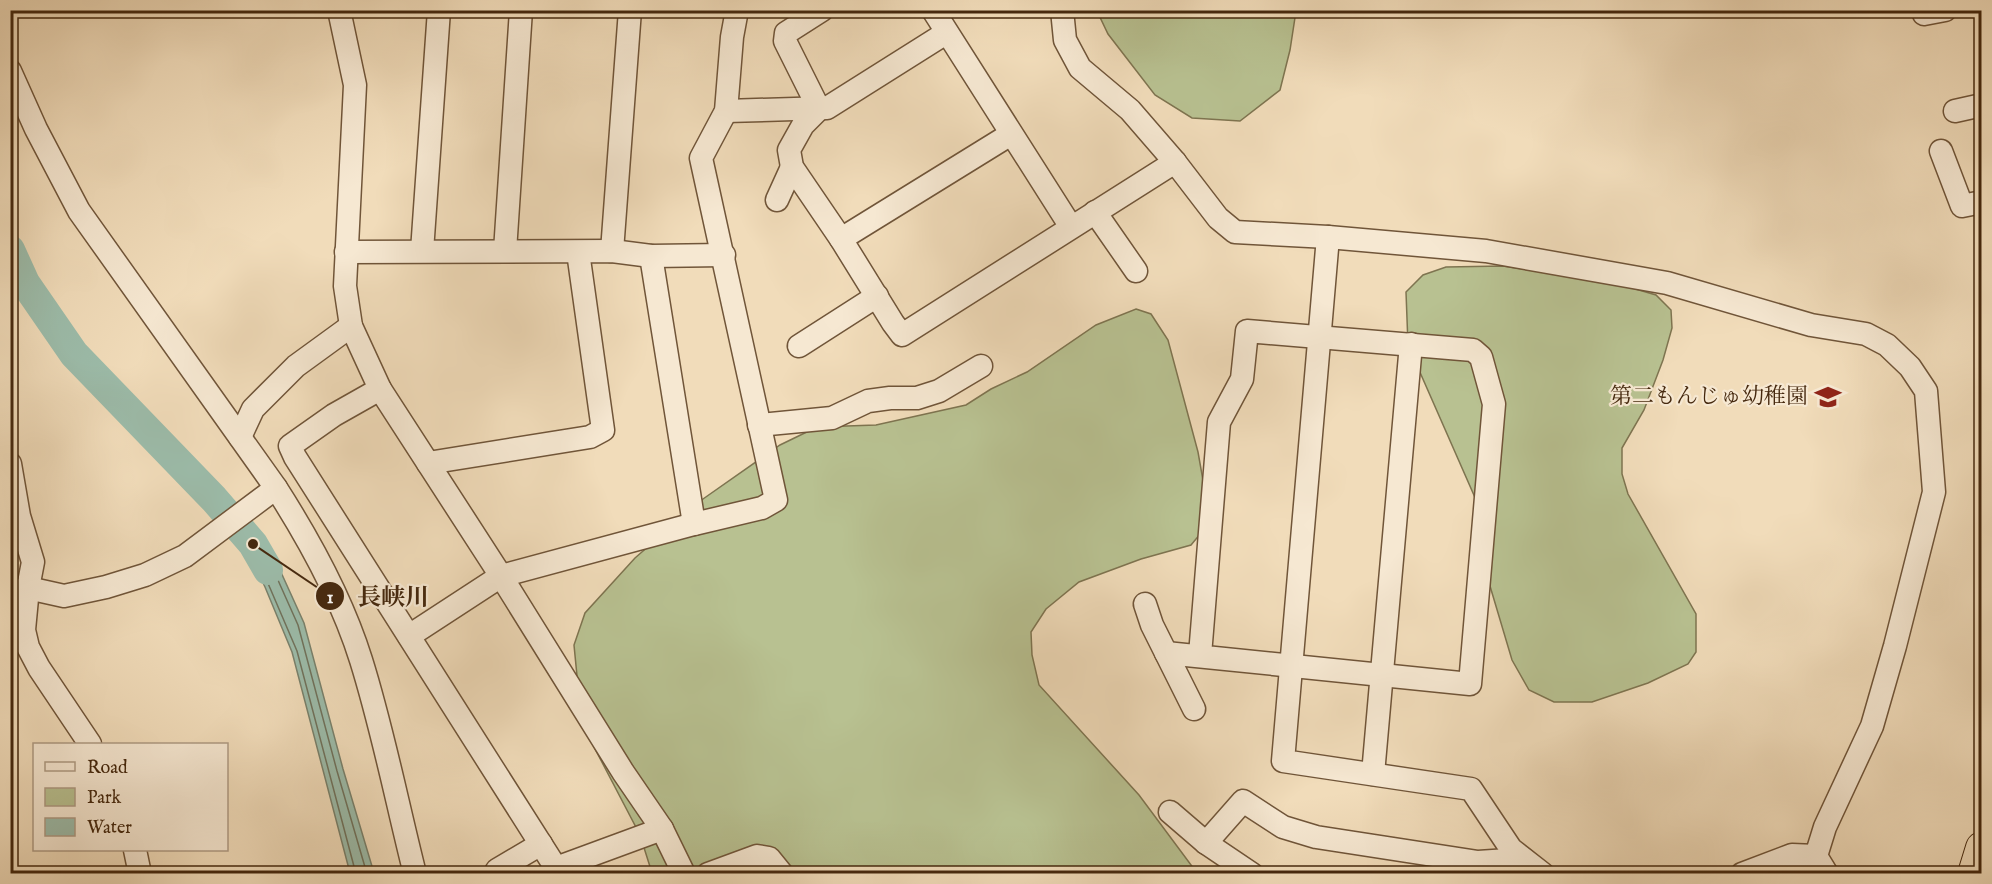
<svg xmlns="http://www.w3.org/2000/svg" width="1992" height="884" font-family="'IM FELL English','Noto Serif JP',serif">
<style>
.green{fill:#b8c191;stroke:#7e7450;stroke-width:1.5}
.water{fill:#9cbcaa;stroke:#79816c;stroke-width:1.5}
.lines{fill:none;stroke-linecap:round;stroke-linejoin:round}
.shore{stroke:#70725c;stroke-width:1.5}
.river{stroke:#9cbcaa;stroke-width:30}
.minor-casing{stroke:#705539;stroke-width:25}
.highway-casing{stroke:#45280e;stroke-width:34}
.minor{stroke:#f6e8d2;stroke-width:22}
.highway{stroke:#f1dcba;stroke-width:32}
.labels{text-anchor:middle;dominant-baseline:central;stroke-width:4.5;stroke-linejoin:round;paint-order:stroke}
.poi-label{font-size:22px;fill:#45280e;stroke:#f6e8d2;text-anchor:end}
.leader{fill:none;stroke:#45280e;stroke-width:2}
.callout-dot{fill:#45280e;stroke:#f6e8d2;stroke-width:2}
.mark-label{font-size:18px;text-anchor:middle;font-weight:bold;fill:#fff}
.callout-label{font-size:24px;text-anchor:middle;font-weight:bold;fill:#45280e;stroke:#f6e8d2;stroke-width:4.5;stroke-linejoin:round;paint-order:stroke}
</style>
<rect width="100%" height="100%" fill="#f1dcba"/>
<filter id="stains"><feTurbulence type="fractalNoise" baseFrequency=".00333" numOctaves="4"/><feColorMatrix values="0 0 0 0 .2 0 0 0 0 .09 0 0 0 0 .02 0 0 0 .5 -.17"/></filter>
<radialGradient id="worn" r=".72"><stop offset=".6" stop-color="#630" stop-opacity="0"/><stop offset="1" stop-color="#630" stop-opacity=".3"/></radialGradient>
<g class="green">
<path d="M1097 11H1296L1290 50 1280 90 1240 121 1192 118 1155 95 1108 34Z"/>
<path d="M1503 266 1615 283 1656 295 1671 310 1672 328 1663 360 1644 410 1622 448V474L1628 494 1696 614V652L1688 664 1648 683 1592 702H1554L1529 690 1512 660 1490 586 1484 518 1408 345 1406 292 1423 275 1446 267Z"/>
<path d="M1136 309 1151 314 1168 340 1198 452 1207 503 1201 533 1191 545 1141 559 1079 582 1046 609 1031 632 1032 655 1039 685 1139 795 1197 873H652L640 835 593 745 578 686 574 645 585 613 635 558 703 499 780 445 817 427 876 425 966 405 991 389 1027 372 1096 325Z"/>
</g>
<path class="water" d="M245 522 274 557 304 623 343 769 374 873H350L292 652 265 587 246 547Z"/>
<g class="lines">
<path class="shore" d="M356 874 297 651 255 553 257 549 260 550 269 560 298 625 337 771 367 874"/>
<path class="river" d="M10 250 25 283 74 354 214 499 253 544 268 570"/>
<g class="minor-casing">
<g id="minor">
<path d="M339 10 355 85 345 286 351 326 380 389 501 576 623 772 662 829 684 874"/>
<path d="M933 10 1071 227"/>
<path d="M1062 10 1065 40 1080 68 1130 110 1175 162 1218 218 1235 232 1328 237 1486 251 1667 283 1811 325 1866 334 1887 345 1910 367 1926 391 1934 492 1895 646 1872 726 1825 827 1816 856 1827 874"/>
<path d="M1924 14 1945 10"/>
<path d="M10 71 36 129 79 211 276 488C310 541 342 599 361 660 383 730 397 803 415 874"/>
<path d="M819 109 803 125 789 150 792 167 841 239 893 323 902 335 1175 162"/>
<path d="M819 109 785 41 786 33 822 10"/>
<path d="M726 111 827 108 946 33"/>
<path d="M1955 111 1982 105"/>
<path d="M1941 151 1962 206 1982 202"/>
<path d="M777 200 792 167"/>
<path d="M1095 212 1136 271"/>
<path d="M1328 237 1283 761 1471 789 1511 849 1543 874"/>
<path d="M841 239 1011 134"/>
<path d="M422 251 439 10"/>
<path d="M505 251 521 10"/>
<path d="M612 251 630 10"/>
<path d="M346 252 612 251 651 256 724 255"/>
<path d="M651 256 694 524"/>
<path d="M799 346 877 296"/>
<path d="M380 389 334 415 290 446 295 457 556 868 662 829"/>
<path d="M759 425 832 418 868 401 890 398H917L939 391 981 366"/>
<path d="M240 437 253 409 296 366 351 326"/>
<path d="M428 463 590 437 603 430 578 252"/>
<path d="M10 464 19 516 33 562 28 588 24 630 28 647 39 668 90 744"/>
<path d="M10 594 28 588 64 596 106 587 145 575 185 556 276 488"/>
<path d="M1145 604 1152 625 1194 709"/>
<path d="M409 636 501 576 694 524 762 508 776 500 701 158 726 111 732 37 737 10"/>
<path d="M1166 653 1470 684 1494 404 1481 357 1473 350 1247 331 1242 379 1219 422 1200 655"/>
<path d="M1373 774 1411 344"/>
<path d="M1170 812 1206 843 1252 874"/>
<path d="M1206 843 1243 801 1283 827 1316 837 1478 862 1523 859"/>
<path d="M135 850 140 874"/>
<path d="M495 874 497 870 541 844"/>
<path d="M708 874 757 856 769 858 782 874"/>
<path d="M1742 874 1792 855 1816 856"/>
</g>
</g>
<g class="highway-casing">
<path id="highway" d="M1974 874 1982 848"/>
</g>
<use href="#minor" class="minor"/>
<use href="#highway" class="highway"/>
</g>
<defs>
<g id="school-bare" transform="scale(2.07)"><path d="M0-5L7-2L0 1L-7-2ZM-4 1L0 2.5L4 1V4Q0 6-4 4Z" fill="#8f2418" stroke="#f6e8d2" stroke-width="2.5" paint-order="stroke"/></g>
</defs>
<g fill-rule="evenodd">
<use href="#school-bare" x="1828" y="397"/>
</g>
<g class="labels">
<g class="poi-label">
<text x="1808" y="397">第二もんじゅ幼稚園</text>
</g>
</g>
<path class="leader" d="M253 544L330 596"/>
<g class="callout-dot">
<circle cx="253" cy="544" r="6"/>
<circle cx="330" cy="596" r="15"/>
</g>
<g class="mark-label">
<text x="330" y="603">1</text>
</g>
<g class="callout-label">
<text x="393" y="605">長峡川</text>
</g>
<rect width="1992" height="884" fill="none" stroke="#f1dcba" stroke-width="36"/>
<rect x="12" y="12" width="1968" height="860" fill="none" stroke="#45280e" stroke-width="3"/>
<rect x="18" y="18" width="1956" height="848" fill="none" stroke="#45280e" stroke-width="1.5"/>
<rect x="33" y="743" width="195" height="108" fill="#f6e8d2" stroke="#af9b84" stroke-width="1.5"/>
<rect x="45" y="762" width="30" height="9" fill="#f6e8d2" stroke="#af9b84" stroke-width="1.5"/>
<text x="87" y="773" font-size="18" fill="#45280e">Road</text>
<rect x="45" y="788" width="30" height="18" fill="#b8c191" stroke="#af9b84" stroke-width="1.5"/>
<text x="87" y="803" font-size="18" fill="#45280e">Park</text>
<rect x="45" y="818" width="30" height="18" fill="#9cbcaa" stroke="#af9b84" stroke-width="1.5"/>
<text x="87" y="833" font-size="18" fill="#45280e">Water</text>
<rect width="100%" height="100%" filter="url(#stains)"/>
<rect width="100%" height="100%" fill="url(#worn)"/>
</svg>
